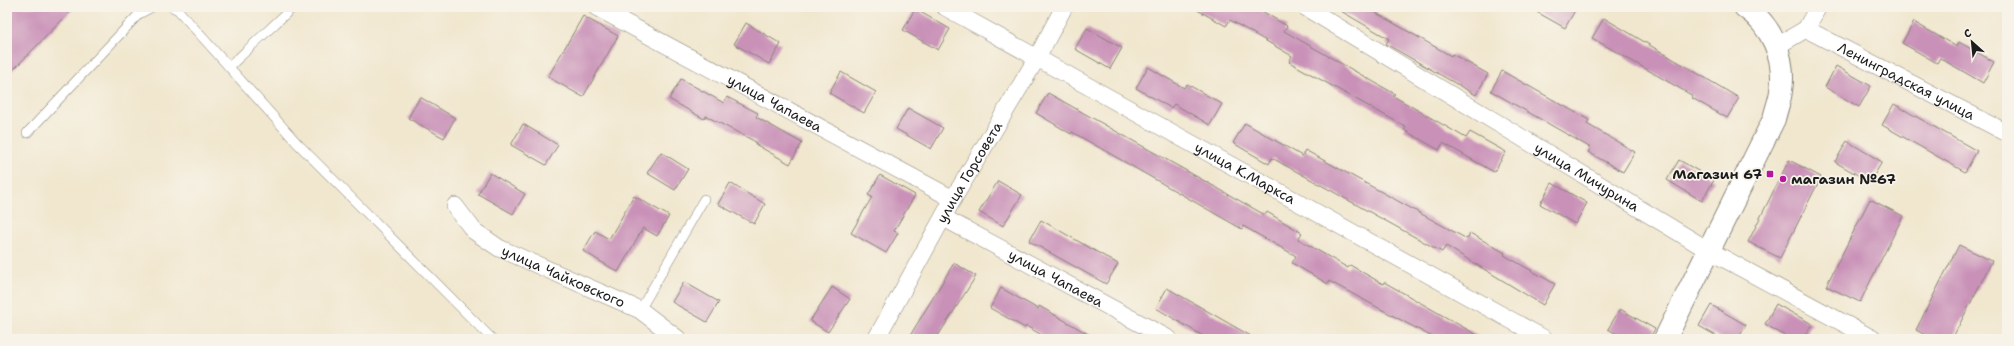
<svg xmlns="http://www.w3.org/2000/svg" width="2014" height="346" font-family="'Shantell Sans',sans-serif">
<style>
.building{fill:#c991b8}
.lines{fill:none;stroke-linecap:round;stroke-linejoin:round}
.service-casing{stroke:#868276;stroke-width:10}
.minor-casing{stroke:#868276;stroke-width:18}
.tertiary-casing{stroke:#868276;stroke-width:24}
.service{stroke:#fff;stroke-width:9}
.minor{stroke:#fff;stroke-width:17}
.tertiary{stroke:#fff;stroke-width:22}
.poi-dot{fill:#b5179e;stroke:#f7f3e8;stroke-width:1.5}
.labels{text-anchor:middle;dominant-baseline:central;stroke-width:3.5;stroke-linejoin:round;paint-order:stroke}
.street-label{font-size:14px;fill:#1c1c1c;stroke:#f7f3e8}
.poi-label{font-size:14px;font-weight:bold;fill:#1c1c1c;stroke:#f7f3e8;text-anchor:end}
</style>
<rect width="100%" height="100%" fill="#f7f3e8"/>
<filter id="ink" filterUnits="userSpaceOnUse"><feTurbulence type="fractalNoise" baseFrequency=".025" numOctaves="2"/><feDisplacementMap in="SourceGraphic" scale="8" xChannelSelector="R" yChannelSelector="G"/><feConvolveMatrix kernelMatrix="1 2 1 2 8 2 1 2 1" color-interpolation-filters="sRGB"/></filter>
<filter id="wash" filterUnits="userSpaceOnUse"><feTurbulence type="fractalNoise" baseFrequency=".012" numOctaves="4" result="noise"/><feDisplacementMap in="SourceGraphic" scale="16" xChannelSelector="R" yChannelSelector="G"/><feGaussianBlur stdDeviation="0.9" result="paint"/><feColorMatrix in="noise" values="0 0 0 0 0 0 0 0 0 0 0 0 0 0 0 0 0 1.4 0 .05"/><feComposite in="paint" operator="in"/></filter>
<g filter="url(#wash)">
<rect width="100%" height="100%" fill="#f1e7cf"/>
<g id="blocks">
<g class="building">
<path d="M7 7H75L7 76Z"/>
<path d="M1192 7H1255L1287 26 1284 31 1395 94 1393 96 1466 138 1470 132 1506 152 1494 172 1443 143 1439 150 1404 130 1406 127 1289 62 1292 56 1230 20 1226 26Z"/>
<path d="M1334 7H1380L1376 13 1451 56 1452 54 1488 74 1476 95 1386 44 1389 39Z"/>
<path d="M1528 7H1577L1565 28Z"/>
<path d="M915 9 950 29 938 50 903 30Z"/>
<path d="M583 16 618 36 583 97 548 77Z"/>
<path d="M1604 18 1739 98 1727 118 1692 98 1693 96 1592 38Z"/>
<path d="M1914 22 1957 47 1959 42 1994 62 1983 83 1940 58 1937 63 1902 43Z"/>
<path d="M746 23 781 44 769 64 734 44Z"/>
<path d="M1087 28 1122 48 1110 69 1075 49Z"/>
<path d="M1836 66 1871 86 1859 107 1825 87Z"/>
<path d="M1148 67 1184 88 1187 84 1222 104 1210 125 1174 104 1171 108 1136 88Z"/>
<path d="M1502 71 1589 120 1587 124 1635 152 1623 172 1588 152 1591 148 1491 91Z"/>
<path d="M841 72 876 92 864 113 829 93Z"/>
<path d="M681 79 724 103 727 97 758 113 756 117 802 143 790 164 755 144 756 142 706 116 704 119 669 99Z"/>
<path d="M1048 93 1265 215 1267 212 1302 233 1298 239 1348 268 1350 265 1383 284 1384 282 1484 339H1436L1329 281 1328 284 1292 263 1296 256 1243 226 1242 229 1072 132 1071 134 1036 113Z"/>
<path d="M420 97 455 118 444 138 408 118Z"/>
<path d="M1894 104 1977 151 1965 172 1882 125Z"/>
<path d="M908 108 943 128 931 149 896 129Z"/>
<path d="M1245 123 1302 156 1305 150 1467 239 1470 233 1505 253 1504 255 1555 284 1543 305 1446 246 1442 252 1272 158 1269 164 1233 143Z"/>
<path d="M523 124 558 145 546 165 511 145Z"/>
<path d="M1847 141 1882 162 1870 182 1835 162Z"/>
<path d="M661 152 688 169 675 190 647 173Z"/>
<path d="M1679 160 1714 180 1702 201 1667 180Z"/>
<path d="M1789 160 1821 177 1780 258 1748 242Z"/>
<path d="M490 173 525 194 513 214 478 194Z"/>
<path d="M880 175 915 195 894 231 898 233 886 253 851 233 872 197 868 195Z"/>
<path d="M998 181 1022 195 1003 226 979 212Z"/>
<path d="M730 183 765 204 754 224 718 204Z"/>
<path d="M1552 183 1587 203 1575 224 1540 204Z"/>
<path d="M634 196 669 216 657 236 643 228 618 272 583 251 595 231 609 239Z"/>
<path d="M1870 199 1903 216 1860 302 1826 286Z"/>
<path d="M1041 220 1118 264 1106 284 1029 241Z"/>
<path d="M1959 245 1992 261 1952 339H1933L1916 330Z"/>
<path d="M954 263 976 276 936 339H908Z"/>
<path d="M684 282 719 302 707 322 672 302Z"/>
<path d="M832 287 850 299 828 332 810 321Z"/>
<path d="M1001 288 1038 309 1039 306 1097 339H1049L1026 326 1025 328 990 308Z"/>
<path d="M1167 288 1202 308 1256 339H1208L1193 330 1156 308Z"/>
<path d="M1776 304 1812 324 1803 339H1790L1765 324Z"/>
<path d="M1711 305 1746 325 1738 339H1722L1699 326Z"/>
<path d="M1620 309 1655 329 1649 339H1625L1608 329Z"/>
</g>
</g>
</g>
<g filter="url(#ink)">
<use href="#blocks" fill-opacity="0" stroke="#868276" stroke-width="1"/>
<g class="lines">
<g class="service-casing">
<g id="service">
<path d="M172 7 178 10 297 143 492 339"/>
<path d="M229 67 293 7"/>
<path d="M27 133 139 14 152 7"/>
<path d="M640 310 704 199"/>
</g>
</g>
<g class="minor-casing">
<g id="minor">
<path id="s1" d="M596 7 953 199"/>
<path id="s2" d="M945 7 1545 339"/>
<path id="s3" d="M1305 7 1708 250 1873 339"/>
<path id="s4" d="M1806 29 2007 133"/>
<path d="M1806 29 1818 7"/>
<path d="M1777 46 1806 29"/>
<path id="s5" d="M455 206 474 231 499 248 640 310 678 339"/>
<path id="s6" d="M944 218 1169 339"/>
<path id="s7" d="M876 339 953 199 1037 58 1064 7"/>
</g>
</g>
<g class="tertiary-casing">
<path id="tertiary" d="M1665 339 1774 119C1776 110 1780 100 1781 91 1786 58 1772 26 1745 7"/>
</g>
<use href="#service" class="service"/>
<use href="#minor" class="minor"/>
<use href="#tertiary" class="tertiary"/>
</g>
</g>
<g class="poi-dot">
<rect x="1766" y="170" width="8" height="8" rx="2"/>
<circle cx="1783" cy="179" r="4"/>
</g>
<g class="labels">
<g class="street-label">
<text stroke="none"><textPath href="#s4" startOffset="113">Ленинградская улица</textPath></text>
<text stroke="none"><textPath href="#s1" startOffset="203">улица Чапаева</textPath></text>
<text stroke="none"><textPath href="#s7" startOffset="191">улица Горсовета</textPath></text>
<text stroke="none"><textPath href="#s2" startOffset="343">улица К.Маркса</textPath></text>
<text stroke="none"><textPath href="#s3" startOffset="329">улица Мичурина</textPath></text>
<text stroke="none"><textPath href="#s5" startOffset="132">улица Чайковского</textPath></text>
<text stroke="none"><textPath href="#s6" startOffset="127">улица Чапаева</textPath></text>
</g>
<g class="poi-label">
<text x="1762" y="174">Магазин 67</text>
<text x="1791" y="179" text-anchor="start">магазин №67</text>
</g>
</g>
<rect width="2014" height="346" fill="none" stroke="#f7f3e8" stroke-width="24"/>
<g transform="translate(1972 42) rotate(333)" stroke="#f7f3e8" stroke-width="3" paint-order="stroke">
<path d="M0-3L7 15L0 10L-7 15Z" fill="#1c1c1c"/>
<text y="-6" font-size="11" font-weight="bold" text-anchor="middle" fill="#1c1c1c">С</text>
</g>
</svg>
